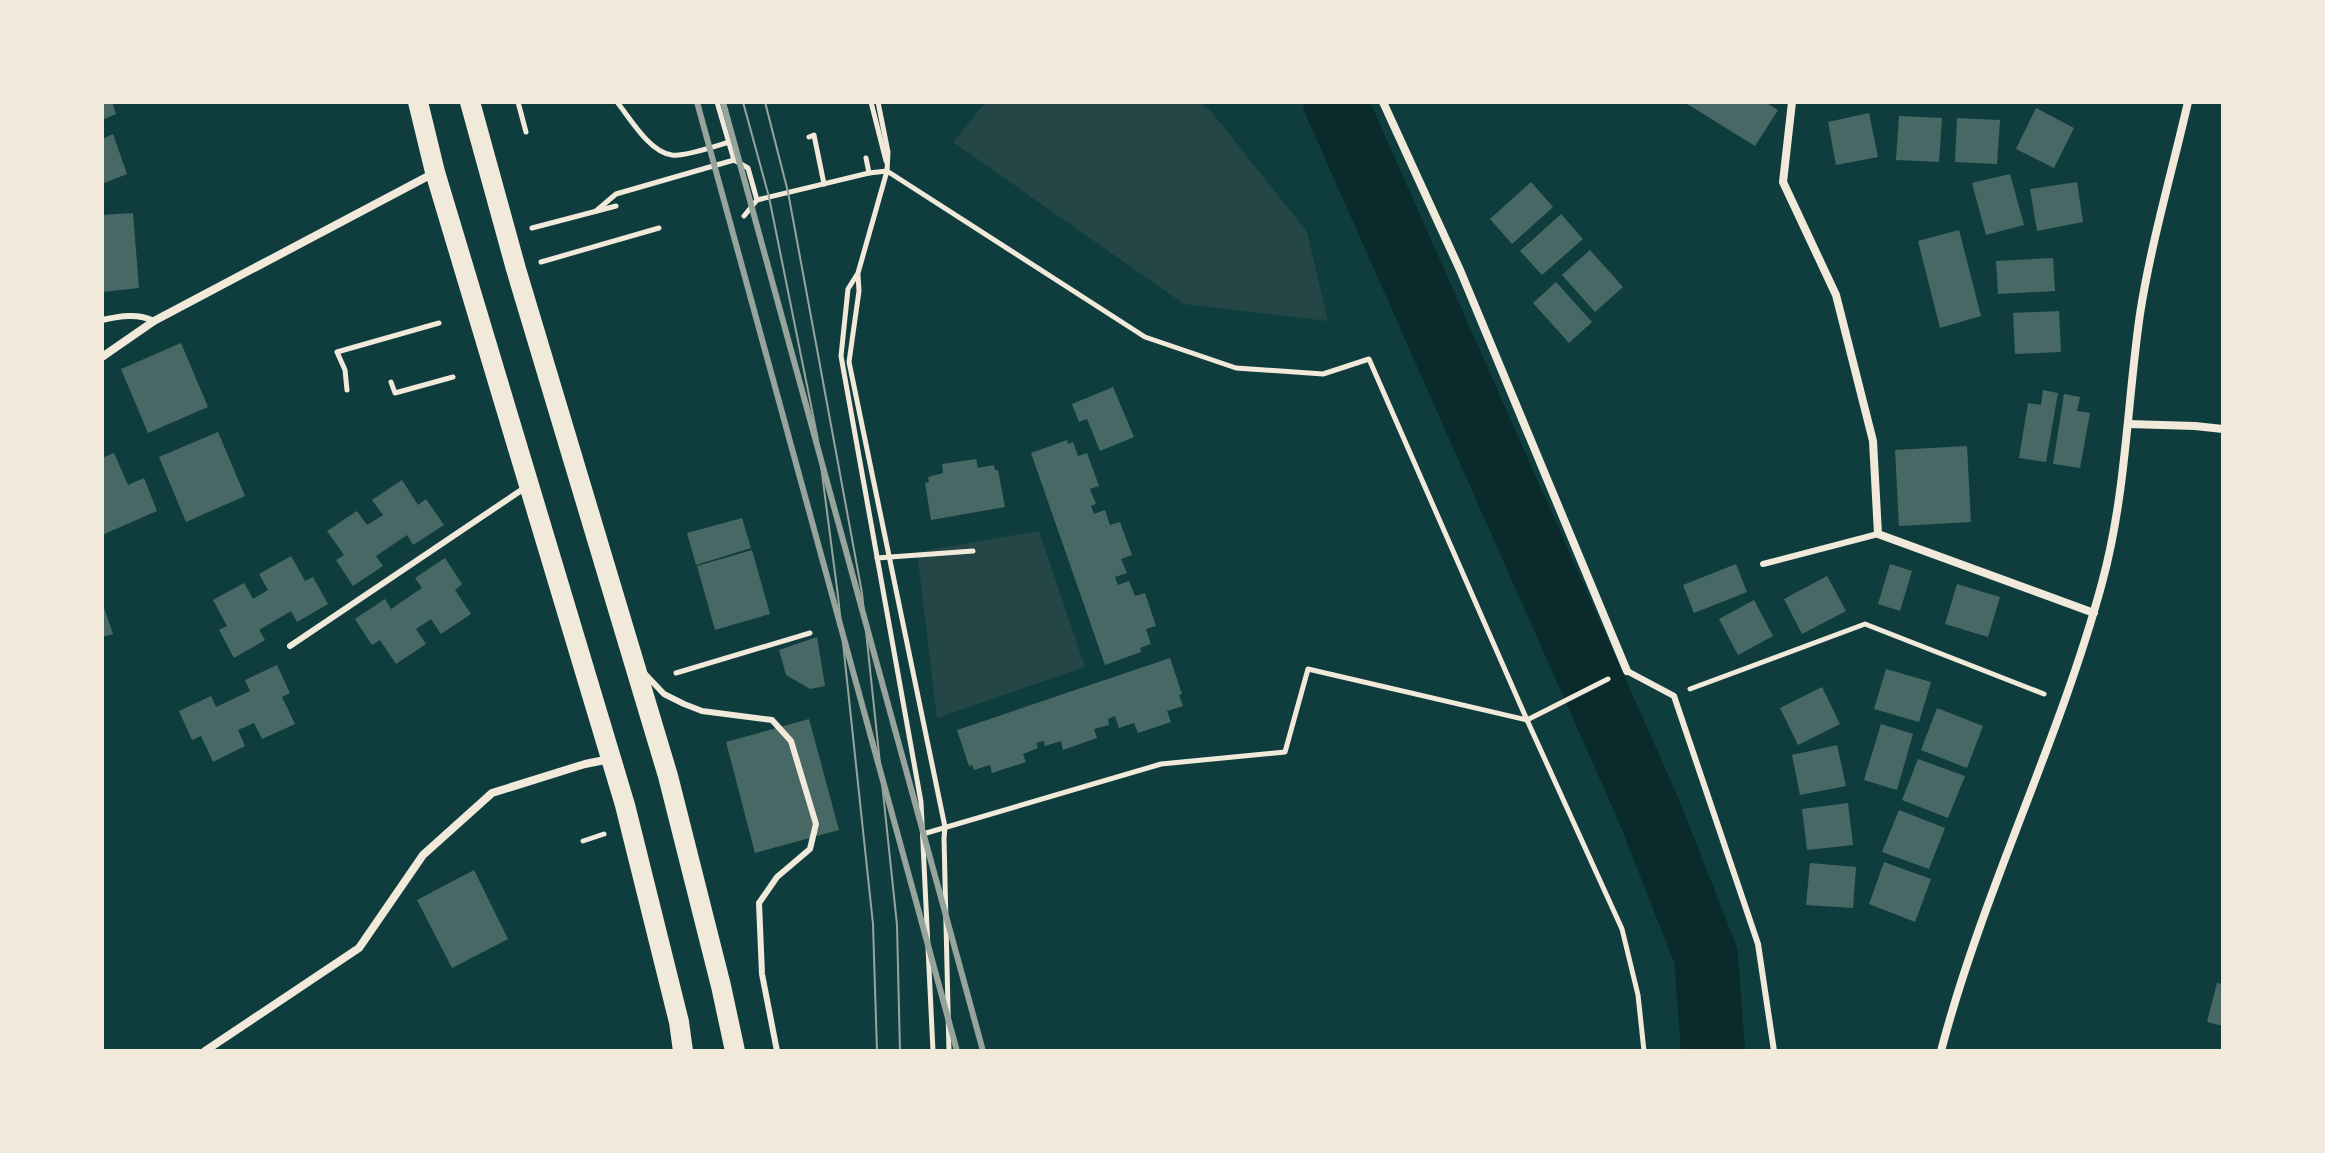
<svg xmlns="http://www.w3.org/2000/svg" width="2325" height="1153" font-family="'Alegreya Sans',sans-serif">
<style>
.green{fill:#244646}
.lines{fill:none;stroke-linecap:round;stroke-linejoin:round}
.river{stroke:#0a2a2b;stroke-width:64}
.building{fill:#486865}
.path{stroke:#f1e9da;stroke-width:5}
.service{stroke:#f1e9da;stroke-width:6}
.minor{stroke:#f1e9da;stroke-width:8}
.primary{stroke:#f1e9da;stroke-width:20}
.tram{stroke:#97a49c;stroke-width:2}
.rail{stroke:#97a49c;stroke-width:6}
</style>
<rect width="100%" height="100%" fill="#0f3d3e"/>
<g class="green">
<path d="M986 102H1200L1211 111 1307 232 1328 321 1184 304 953 142Z"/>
<path d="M1039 531 1085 667 937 718 917 552Z"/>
</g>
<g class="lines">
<path class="river" d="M1335 102 1649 811 1706 956 1713 1051"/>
</g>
<g class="building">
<path d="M102 102H112L116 114 102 120Z"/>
<path d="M1684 102H1765L1778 110 1755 146Z"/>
<path d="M2036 108 2074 128 2054 168 2016 149Z"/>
<path d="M1869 113 1878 157 1836 165 1828 122Z"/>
<path d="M1899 116 1942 118 1939 162 1896 160Z"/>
<path d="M1957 118 2000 120 1997 164 1955 162Z"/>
<path d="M113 134 127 174 102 184V139Z"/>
<path d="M2010 174 2024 225 1986 235 1972 183Z"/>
<path d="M1531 182 1553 207 1512 244 1490 219Z"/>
<path d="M2077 182 2083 222 2037 231 2030 189Z"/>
<path d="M133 213 139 288 102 292V215Z"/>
<path d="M1561 214 1583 239 1542 275 1520 251Z"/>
<path d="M1959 230 1981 316 1940 328 1918 241Z"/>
<path d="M1590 250 1623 287 1595 312 1562 275Z"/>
<path d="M2053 258 2055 291 1998 294 1996 261Z"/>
<path d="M1556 282 1592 322 1569 343 1533 303Z"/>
<path d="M2059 311 2061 352 2015 354 2013 313Z"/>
<path d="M181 343 208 407 148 433 121 369Z"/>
<path d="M1113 387 1134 437 1100 451 1087 419 1079 422 1072 404Z"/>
<path d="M2043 390 2058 393 2046 462 2019 458 2028 403 2041 405Z"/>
<path d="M2064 394 2080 397 2077 411 2090 413 2080 468 2053 464Z"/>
<path d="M218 432 245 496 186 522 159 457Z"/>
<path d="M1067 440 1068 444 1073 442 1078 456 1087 453 1099 486 1090 489 1096 504 1091 506 1094 514 1105 510 1110 525 1120 522 1132 555 1121 559 1127 573 1115 577 1118 585 1129 581 1135 596 1145 593 1156 626 1146 629 1151 644 1140 648 1141 652 1105 665 1031 453Z"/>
<path d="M1967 446 1971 522 1899 526 1895 450Z"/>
<path d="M114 453 128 485 144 478 157 511 102 535V458Z"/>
<path d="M976 459 978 468 994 465 995 470H998L1005 507 931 520 925 483 929 482 928 477 943 473 942 464Z"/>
<path d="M402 480 418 505 426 499 444 525 413 545 407 535 376 556 383 566 353 586 336 560 344 555 327 531 357 511 367 525 383 515 372 500Z"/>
<path d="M742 518 751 548 696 565 687 533Z"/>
<path d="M752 550 770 614 715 630 697 566Z"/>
<path d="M291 556 305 581 313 577 328 604 297 622 291 611 259 630 265 640 234 658 219 630 227 626 213 600 244 583 253 599 268 590 259 574Z"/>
<path d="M445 558 462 584 455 590 471 614 441 634 431 619 416 629 426 644 396 664 380 640 372 645 355 619 385 599 391 609 422 588 415 578Z"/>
<path d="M1736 564 1747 592 1694 613 1683 585Z"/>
<path d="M1890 564 1912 571 1900 611 1878 604Z"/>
<path d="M1827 576 1846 611 1802 634 1784 599Z"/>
<path d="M1957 584 2000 597 1988 637 1945 624Z"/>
<path d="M1754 600 1773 636 1738 655 1719 619Z"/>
<path d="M102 602 113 634 102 637Z"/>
<path d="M817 637 825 686 810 689 786 675 779 650Z"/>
<path d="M1170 658 1182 694 1179 695 1183 706 1167 711 1171 722 1138 733 1134 723 1119 728 1115 716 1108 719 1109 725 1094 729 1097 738 1063 750 1061 741 1045 746 1044 741 1036 743 1038 748 1023 754 1026 762 992 773 990 765 974 770 972 765 969 766 957 730Z"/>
<path d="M277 665 290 693 282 697 295 724 262 739 254 723 238 730 245 746 213 762 201 736 192 740 179 711 211 696 216 707 250 691 245 680Z"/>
<path d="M1886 669 1931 682 1919 722 1874 709Z"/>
<path d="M1822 687 1840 724 1798 745 1780 708Z"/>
<path d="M1937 708 1983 726 1967 768 1921 750Z"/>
<path d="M809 719 839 830 755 853 726 742Z"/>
<path d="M1881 724 1913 734 1897 790 1864 780Z"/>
<path d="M1837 745 1846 786 1800 795 1792 755Z"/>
<path d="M1918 759 1965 776 1948 818 1902 800Z"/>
<path d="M1848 803 1853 845 1807 850 1802 809Z"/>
<path d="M1899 810 1945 828 1929 869 1882 852Z"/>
<path d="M1884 862 1931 879 1915 922 1869 904Z"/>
<path d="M1810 863 1856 867 1853 908 1806 905Z"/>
<path d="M474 870 508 939 452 968 417 900Z"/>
<path d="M2217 983 2223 984V1026L2207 1022Z"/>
</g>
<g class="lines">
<g class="path">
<path d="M518 102 526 132"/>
<path d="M617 102C630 118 650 153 672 155 684 157 716 146 729 142"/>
<path d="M717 102 734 160 748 168 757 200"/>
<path d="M871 102 886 161"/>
<path d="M878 102 888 152 887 171 858 273 848 289 841 356 921 802 933 1051"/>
<path d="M809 137 814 135 824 184"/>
<path d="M866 158 869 173"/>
<path d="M596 211 616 194 734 160"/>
<path d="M744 216 757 200 869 173 887 171 1145 337 1236 368 1323 374 1369 359 1527 720 1622 929 1638 995 1644 1051"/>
<path d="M532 228 616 206"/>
<path d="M541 262 659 228"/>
<path d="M858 275 859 291 849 362 945 827 944 838 949 1051"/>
<path d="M391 382 395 393 453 377"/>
<path d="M347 390 345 370 337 352 439 323"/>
<path d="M877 558 973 551"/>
<path d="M676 673 810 633"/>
<path d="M1690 689 1865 624 2044 694"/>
<path d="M923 834 1161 764 1285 752 1308 669 1527 720 1608 679"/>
<path d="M583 841 604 834"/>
</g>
<g class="service">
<path d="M102 320C120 316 138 313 154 321"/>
<path d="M1763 564 1878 534"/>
<path d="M290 646 526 487"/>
<path d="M1627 671 1674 696 1758 944 1774 1051"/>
<path d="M645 674 664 694 684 704 702 711 772 720 791 741 816 824 810 849 777 877 759 903 762 974 777 1051"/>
</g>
<g class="minor">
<path d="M1383 102 1460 270 1627 671"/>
<path d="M1792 102 1783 182 1836 295 1873 441 1878 534 2094 613"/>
<path d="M102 357 154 321 434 173"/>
<path d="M2128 424 2195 426 2223 429"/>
<path d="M205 1051 359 948 423 855 492 793 585 764 610 759"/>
<path d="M1941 1051C1983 891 2059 742 2102 583 2126 495 2127 404 2140 314 2151 243 2172 172 2188 102"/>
</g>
<g class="primary">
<path d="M418 102 435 172 625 805 679 1022 683 1051"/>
<path d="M470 102 516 269 668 776 721 986 735 1051"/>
</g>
<g class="tram">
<path d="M743 102 769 197 817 435 838 596 873 924 877 1051"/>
<path d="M765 102 788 192 862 593 897 925 900 1051"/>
</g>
<g class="rail">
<path d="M697 102 957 1051"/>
<path d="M723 102 983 1051"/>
</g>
</g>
<rect width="2325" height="1153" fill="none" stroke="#f1e9da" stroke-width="208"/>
</svg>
